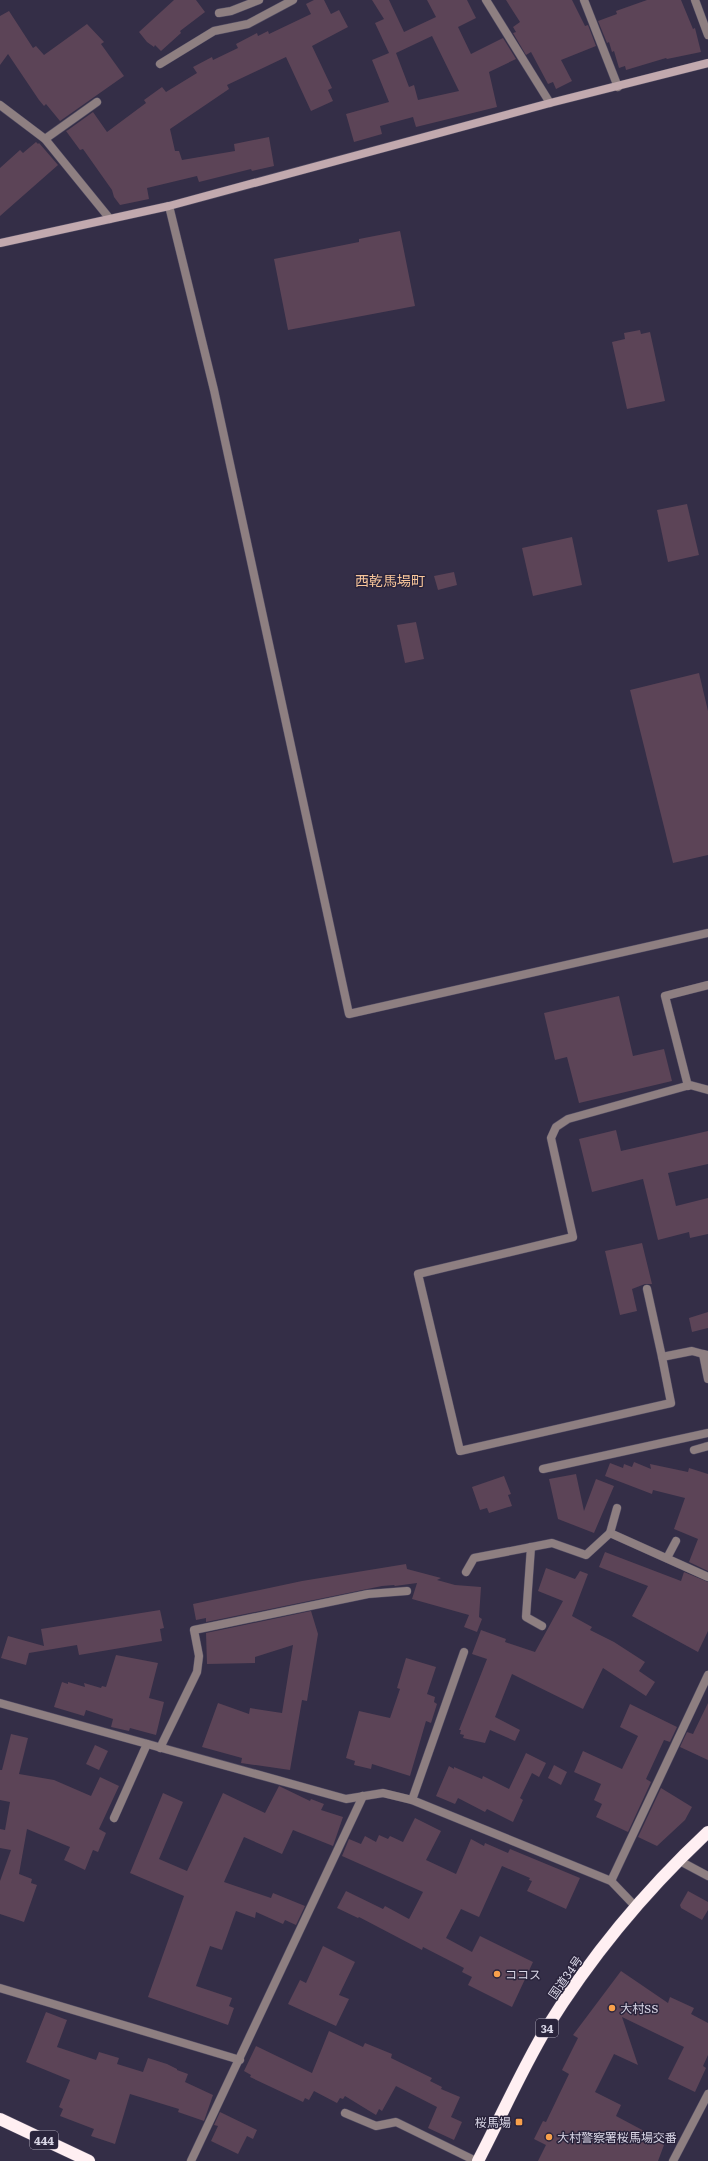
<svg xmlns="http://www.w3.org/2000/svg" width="708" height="2161" font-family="Literata,'Noto Sans JP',serif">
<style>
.building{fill:#5c4457;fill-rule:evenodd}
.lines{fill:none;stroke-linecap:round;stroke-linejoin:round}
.street-casing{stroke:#524c63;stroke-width:9}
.secondary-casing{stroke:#524c63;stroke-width:9}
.highway-casing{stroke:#524c63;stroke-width:13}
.street{stroke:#8e7f81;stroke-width:8}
.secondary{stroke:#c2a9ae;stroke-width:8}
.highway{stroke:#ffeff2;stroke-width:12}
.poi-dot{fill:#f8a04b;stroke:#2a243c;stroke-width:1.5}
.labels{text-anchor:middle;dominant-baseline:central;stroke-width:3;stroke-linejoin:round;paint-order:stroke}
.shield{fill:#2a243c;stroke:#a4a0b2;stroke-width:1}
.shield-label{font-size:11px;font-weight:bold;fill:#d8d5e5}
.poi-label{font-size:12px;fill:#d8d5e5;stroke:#2a243c;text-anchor:start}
.street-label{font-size:12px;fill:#d8d5e5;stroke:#2a243c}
.quarter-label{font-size:14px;fill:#f8c69b;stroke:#2a243c}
</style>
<rect width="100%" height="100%" fill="#342e47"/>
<g class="building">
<path d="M174 0H196L205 12 180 31 181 33 161 51 155 45 154 47 147 42 139 32Z"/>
<path d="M314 0H324L331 14 339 10 348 27 312 46 332 88 328 90 333 101 311 111 286 57 227 85 229 89 170 129 175 151H179L182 160 235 151 234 144 269 137 274 166 252 171 251 169 199 182 197 176 147 188 149 199 120 205 114 197 112 190 83 149 80 150 66 131 68 130 93 112 107 132 146 103 144 100 162 87 166 92 197 73 193 67 212 57 213 60 238 48 236 44 257 33 258 36 268 31 269 34 311 14 306 4Z"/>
<path d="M372 0H389L404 32 436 17 427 0H467L476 18 458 27 471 54 503 38 516 59 489 72 497 107 416 127 413 117 380 126 382 134 354 142 346 114 389 102 372 60 389 53 375 23 384 19ZM432 36 459 91 418 100 414 85 409 87 396 53Z"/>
<path d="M506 0H572L585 26 588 25 596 46 561 60 572 81 556 89 553 82 548 84 531 52 526 55 513 33 516 32 513 27 520 22Z"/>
<path d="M647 0H681L693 29 695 28 701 52 667 59 666 58 626 70 625 66 619 68 614 51 612 52 609 42 607 43 598 21 617 14 616 11Z"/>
<path d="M9 11 33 48 36 46 44 55 87 24 104 42 101 44 124 76 60 121 46 104 44 106 39 100 8 54 0 65V16Z"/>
<path d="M36 142 38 144 39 143 58 165 0 216V168L20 150 23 153Z"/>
<path d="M400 231 415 306 288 330 274 259 359 242V239Z"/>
<path d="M640 330 641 334 650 332 665 401 627 409 612 342 625 339 624 333Z"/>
<path d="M687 504 699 555 668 562 657 510Z"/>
<path d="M572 537 582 585 533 596 522 548Z"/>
<path d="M454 572 457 585 438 590 434 576Z"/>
<path d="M416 622 424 659 405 663 397 625Z"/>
<path d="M699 673 708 711V855L673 863 630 690Z"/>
<path d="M619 996 633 1056 664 1049 672 1081 579 1103 567 1057 555 1060 544 1013Z"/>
<path d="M616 1130 621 1151 708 1131V1164L668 1173 676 1206 708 1198V1234L690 1238 689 1232 658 1240 643 1179 592 1192 579 1139Z"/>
<path d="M642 1243 652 1284H645L632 1289 637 1311 620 1315 605 1251Z"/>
<path d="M708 1312V1328L692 1332 689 1318Z"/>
<path d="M634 1462 651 1469 650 1464 688 1472 689 1468 708 1474V1571L689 1562 698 1539 674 1529 685 1498 653 1490 652 1494 605 1476 610 1463 623 1468 624 1464 632 1467Z"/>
<path d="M576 1474 584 1511 596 1479 614 1486 594 1533 558 1519 549 1479Z"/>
<path d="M504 1476 511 1494 508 1495 512 1506 489 1513 487 1508 480 1510 472 1487Z"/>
<path d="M605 1552 681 1581 684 1572 708 1582V1631L698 1652 632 1616 648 1586 599 1567Z"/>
<path d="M406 1564 407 1569 441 1578 437 1580 455 1585 481 1587 479 1617 482 1619 477 1632 464 1627 469 1615 412 1599 417 1583 395 1586 394 1585 382 1586 206 1622V1618L196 1620 193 1604 302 1581Z"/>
<path d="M546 1568 575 1579 580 1571 588 1574 572 1616 592 1627 590 1630 614 1642 645 1662 639 1671 655 1682 646 1696 603 1668 583 1709 512 1674 495 1717 520 1730 515 1741 490 1730 485 1743 463 1738 464 1735 460 1734 461 1730H459L487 1659 472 1654 481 1630 506 1639 505 1642 535 1652 563 1601 538 1591Z"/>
<path d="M160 1610 164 1628 160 1629 162 1641 79 1655 77 1645 29 1653 26 1665 1 1658 8 1636 44 1646 41 1629Z"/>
<path d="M311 1611 318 1634 307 1701 302 1700 290 1770 241 1763 242 1758 202 1747 218 1703 249 1714 250 1708 282 1713 293 1645 255 1657V1663L207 1664 206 1633Z"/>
<path d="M116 1655 158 1663 149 1698 164 1702 156 1735 130 1728 129 1731 111 1727 113 1719 86 1710 84 1716 54 1707 62 1682 68 1684V1682L85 1687 84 1683 101 1688 102 1686 106 1687Z"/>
<path d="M406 1658 436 1667 427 1694 435 1697 434 1702 437 1704 431 1723 426 1721 410 1776 372 1764 371 1769 354 1765 355 1761 346 1758 359 1711 390 1718 400 1689 397 1688Z"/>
<path d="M708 1703V1760L680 1747 687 1732 693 1734Z"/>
<path d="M630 1704 677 1727 670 1742 664 1740 646 1779 651 1782 628 1832 596 1817 602 1804 594 1800 601 1784 574 1772 583 1751 622 1769 638 1736 620 1727Z"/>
<path d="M11 1734 28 1738 19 1774 54 1780 91 1796 100 1777 119 1786 99 1829 106 1833 98 1852 93 1850 85 1870 64 1860 70 1847 27 1829 19 1874 32 1879 31 1883 37 1885 24 1922 0 1914V1881L11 1850 0 1848V1829L5 1830 10 1802 0 1800V1770H2Z"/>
<path d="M95 1745 108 1751 99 1770 86 1764Z"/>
<path d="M526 1753 546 1763 539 1777 532 1773 520 1798 523 1800 513 1822 487 1809 485 1812 458 1798 455 1804 436 1796 449 1766 454 1769V1767L482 1779 483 1776 509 1789Z"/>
<path d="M554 1765 567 1772 561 1785 548 1778Z"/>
<path d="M279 1786 310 1801 311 1799 324 1804 321 1810 343 1817 333 1846 293 1830 282 1854 244 1837 224 1882 271 1898 273 1893 305 1906 296 1925 285 1920 283 1924 256 1912 255 1918 236 1911 222 1950 210 1946 196 1986 232 1998 229 2006 234 2008 228 2025 148 1997 184 1896 130 1873 163 1793 183 1802 159 1859 187 1871 223 1793 265 1813Z"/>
<path d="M661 1788 692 1807 685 1820 657 1846 638 1837Z"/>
<path d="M415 1818 441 1831 426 1860 456 1874 471 1839 484 1846 485 1843 508 1853 510 1849 580 1878 566 1909 527 1891 532 1881 529 1880 530 1878 502 1866 479 1917 461 1909 446 1938 472 1952 480 1936 533 1962 512 2007 468 1985 472 1977 462 1972 464 1968 423 1947 422 1950 359 1917 358 1918 337 1908 346 1891 383 1909 385 1906 409 1919 423 1892 342 1856 349 1839 361 1844 365 1836 376 1842 379 1835 388 1839 390 1836 403 1842Z"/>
<path d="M688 1891 708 1902V1910L702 1920 681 1908 680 1905Z"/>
<path d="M323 1946 355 1962 339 1995 349 1999 336 2026 288 2004 300 1980 306 1983Z"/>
<path d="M621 1971 668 2003 670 1997 694 2008 691 2014 708 2023V2055L703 2066 706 2068 695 2092 668 2079 684 2047 622 2017 638 2065 614 2054 595 2092 621 2105 616 2116 646 2132 645 2135 664 2145 658 2161H538L546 2145 534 2139 543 2121 546 2122 569 2074 562 2070 578 2038 573 2035Z"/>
<path d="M46 2012 67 2020 57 2047 96 2060 99 2052 119 2058 117 2064 143 2072 148 2058 167 2064 177 2069V2070L188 2074 185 2082 213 2095 204 2121 178 2112 179 2109 130 2094 115 2144 91 2136 94 2129 60 2116 63 2109 59 2107 70 2080 26 2062Z"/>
<path d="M329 2031 363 2047 365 2043 392 2054 391 2058 432 2078 430 2081 442 2087 441 2089 460 2097 451 2117 462 2122 454 2140 428 2128 437 2107 396 2086 382 2111 379 2109 376 2115 345 2096 343 2099 340 2098 337 2103 314 2091 309 2100 305 2098 303 2102 250 2077 251 2075 244 2071 256 2046 312 2073Z"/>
<path d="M220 2112 257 2130 253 2139 247 2136 238 2154 211 2141 218 2126 214 2125Z"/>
</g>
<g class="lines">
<g class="street-casing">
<g id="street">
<path d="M486 0 550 103"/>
<path d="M584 0 618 87"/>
<path d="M695 0 708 35"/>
<path d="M219 13 231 11 259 0"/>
<path d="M160 64 214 31 248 24 293 0"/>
<path d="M0 105 45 139 110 219"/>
<path d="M45 139 97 102"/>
<path d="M169 206 214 390 349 1014 708 933"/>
<path d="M688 1086 665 996 708 985"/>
<path d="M647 1289 662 1357 692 1351 703 1354"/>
<path d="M707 1355 703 1354 708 1379"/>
<path d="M662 1357 671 1403 460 1451 418 1274 573 1237 551 1138 556 1127 568 1119 690 1085 708 1090"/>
<path d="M694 1450 708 1446"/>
<path d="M543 1469 708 1433"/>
<path d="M617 1508 610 1533 708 1577"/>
<path d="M531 1547 526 1617 542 1626"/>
<path d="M667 1558 676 1541"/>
<path d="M466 1572 474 1558 552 1543 586 1555 610 1533"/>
<path d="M0 1703 346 1799 383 1793 412 1800 611 1881 635 1906"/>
<path d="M160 1748 197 1672 199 1656 194 1630 368 1594 407 1591"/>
<path d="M412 1800 464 1652"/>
<path d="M114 1818 147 1744"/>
<path d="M678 1860 708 1876"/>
<path d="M611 1881 708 1675"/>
<path d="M0 1988 240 2060"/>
<path d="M345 2113 376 2126 396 2122 476 2161"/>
<path d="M191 2161 363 1796"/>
<path d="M673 2161 708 2094"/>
</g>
</g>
<g class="secondary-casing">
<path id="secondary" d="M0 243 169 206 550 103 708 63"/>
</g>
<g class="highway-casing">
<g id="highway">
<path d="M0 2119 89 2161"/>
<path d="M478 2161C501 2117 521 2071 546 2029 591 1956 646 1890 708 1832"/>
</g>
</g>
<use href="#street" class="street"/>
<use href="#secondary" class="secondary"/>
<use href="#highway" class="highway"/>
</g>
<g class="poi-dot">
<circle cx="497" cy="1974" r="4"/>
<circle cx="612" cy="2008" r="4"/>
<rect x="515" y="2118" width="8" height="8" rx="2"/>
<circle cx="549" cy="2137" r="4"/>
</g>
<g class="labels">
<g class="shield">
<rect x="536" y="2019" width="22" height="18" rx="3"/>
<rect x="30" y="2131" width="28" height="18" rx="3"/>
</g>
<g class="shield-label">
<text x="547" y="2028">34</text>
<text x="44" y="2140">444</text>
</g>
<g class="poi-label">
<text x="505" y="1974">ココス</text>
<text x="620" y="2008">大村SS</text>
<text x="511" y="2122" text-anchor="end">桜馬場</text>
<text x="557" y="2137">大村警察署桜馬場交番</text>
</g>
<g class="street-label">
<text transform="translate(565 1977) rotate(-55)">国道34号</text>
</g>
<g class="quarter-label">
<text x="390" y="580">西乾馬場町</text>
</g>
</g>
</svg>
